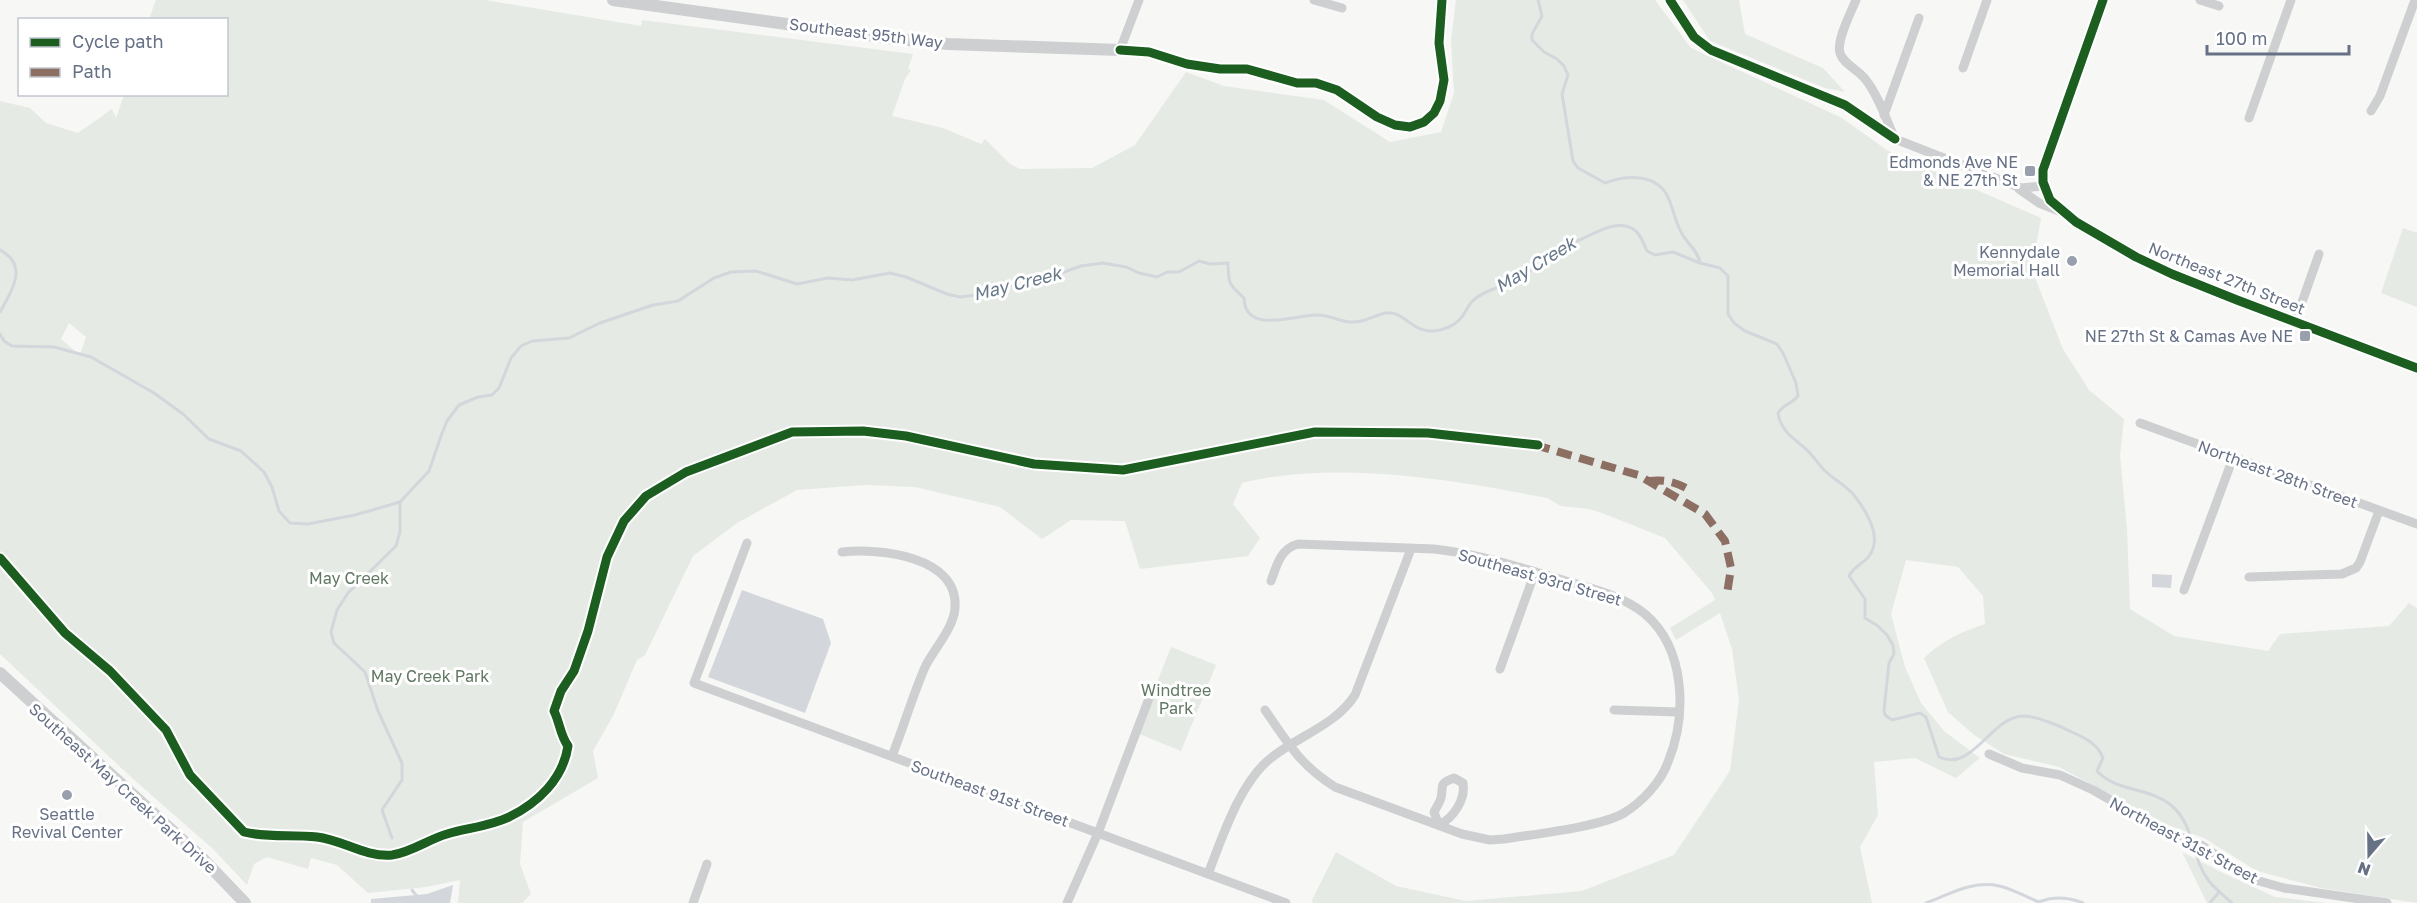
<svg xmlns="http://www.w3.org/2000/svg" width="2417" height="903" font-family="'Golos Text',sans-serif">
<style>
.green{fill:#e5eae4;fill-rule:evenodd}
.water{fill:#d3d7db}
.lines{fill:none;stroke-linecap:round;stroke-linejoin:round}
.stream{stroke:#d3d7db;stroke-width:3}
.minor{stroke:#cecfd1;stroke-width:9}
.tertiary{stroke:#cecfd1;stroke-width:12}
.quiet{stroke:#8d6e63;stroke-width:8;stroke-dasharray:15 8;stroke-linecap:butt}
.cycleway-casing{stroke:#fff;stroke-width:13}
.cycleway{stroke:#1b5e20;stroke-width:9}
.poi-dot{fill:#99a0ad;stroke:#fff;stroke-width:2}
.labels{text-anchor:middle;dominant-baseline:central;stroke-width:6;stroke-linejoin:round;paint-order:stroke}
.street-label{font-size:16px;fill:#667186;stroke:#fff}
.poi-label{font-size:16px;fill:#667186;stroke:#fff;text-anchor:end}
.park-label{font-size:16px;fill:#617862;stroke:#fff}
.water-label{font-size:18px;font-style:italic;fill:#677889;stroke:#fff}
</style>
<rect width="100%" height="100%" fill="#f7f7f6"/>
<g class="green">
<path d="M156 0H485L641 26 642 20 913 54 908 69 911 70 905 79 892 116 943 128 981 144 985 139 1010 164 1020 169 1092 168 1135 145 1186 72 1224 86 1324 100 1390 142 1441 132 1454 93 1451 41 1456 0H1655L1691 48 1842 118 1888 151 2041 218 2032 270 2063 349 2089 390 2124 419 2120 455 2127 529 2130 609 2174 636 2268 651 2280 634 2389 626 2409 603 2417 608V903L2321 888 2257 871 2204 838 2168 825 2059 767 2004 754 1973 734 1948 712 1924 658C1943 640 1961 632 1985 624L1983 596 1958 567 1906 560 1891 614 1905 667 1921 703 1945 732 1980 758 1956 778 1915 758 1874 762 1878 815 1860 847 1872 903H1313L1312 900 1336 852 1396 886 1466 901 1582 891 1674 855 1730 771 1739 700 1732 649 1720 613 1676 640 1670 628 1715 600 1712 593 1665 538 1602 513 1589 509 1561 506 1547 498 1531 495C1444 478 1329 461 1242 483L1233 504 1260 538 1248 556 1140 569 1125 521 1071 520 1042 539 1000 507 915 487 865 485 797 490 737 523 693 556 645 655 637 660 613 716 593 751 598 778 523 822 520 864 531 894 522 903H458L460 880 426 887 368 893 337 865 311 858 308 869 267 857 254 864 247 885 213 849 132 778 0 654V101L30 108 46 123 78 133 112 109 116 118 124 95 226 94V20L149 19ZM69 323 86 337 80 355 61 339Z"/>
<path d="M1683 0H1739L1745 34 1823 68 1845 92 1825 88 1710 41Z"/>
<path d="M2403 228 2417 233V307L2381 293Z"/>
<path d="M1171 647 1216 665 1181 751 1137 733Z"/>
<path d="M2182 852 2225 874 2275 897 2327 903H2207Z"/>
</g>
<g class="water">
<path d="M2152 574 2172 575 2171 588 2152 587Z"/>
<path d="M742 590 823 619 831 643 805 713 708 677Z"/>
<path d="M453 885 450 903H371V899L427 894Z"/>
</g>
<g class="lines">
<g class="stream">
<path d="M1538 0 1542 16 1532 34V40L1544 52 1557 59 1564 66 1568 75 1562 94 1573 161 1578 168 1605 183C1626 175 1656 173 1668 197 1673 208 1675 221 1681 232 1687 244 1698 250 1700 263"/>
<path d="M0 250C29 265 12 291 0 312"/>
<path d="M0 334 4 341 12 346 54 347 91 357 154 393 183 414 209 439 241 451 252 461 264 472 272 487 279 511 290 523 308 524 355 515 400 502 429 471 441 436 447 421 459 405 478 397 492 395 499 388 511 358 521 346 532 341 569 338 600 323 653 305 678 301 714 278 731 272 756 271 797 284 828 278 852 280 890 273 906 277 947 294 960 297 976 295 998 285 1012 286 1036 282 1081 266 1103 263 1126 267 1139 273 1157 277 1167 272H1179L1199 261 1210 264 1228 263C1229 283 1227 283 1244 298 1245 335 1296 315 1316 315 1329 314 1339 322 1351 322 1364 323 1374 315 1386 313 1408 310 1413 342 1449 327 1467 319 1465 305 1476 298 1489 288 1507 286 1521 277 1532 270 1543 261 1554 252 1557 250 1560 245 1564 243 1568 241 1573 242 1577 241 1593 235 1616 218 1633 229 1641 234 1643 243 1647 251L1655 255 1673 252 1700 263 1720 268 1728 276V314L1734 323 1745 331 1777 344 1783 353 1796 383 1798 396C1792 404 1783 404 1778 413 1781 433 1796 439 1809 452 1814 458 1819 464 1824 470 1833 479 1845 485 1853 494 1863 506 1877 528 1874 544 1871 563 1856 562 1849 576L1865 599V618L1878 626 1887 635 1893 645 1894 654 1889 663 1884 710 1885 715 1892 720 1920 713 1926 717 1939 757C1972 773 1991 717 2023 716 2036 716 2060 726 2072 732 2085 738 2098 744 2103 758L2097 771C2116 792 2150 787 2172 806 2195 826 2191 858 2209 881 2215 889 2224 896 2232 903"/>
<path d="M392 838 382 810 402 780V763L378 711 365 672 334 643 331 632 337 610 348 593 396 546 400 532V502"/>
<path d="M412 890 422 903"/>
<path d="M1926 903C1950 894 1973 880 1999 886 2013 889 2026 897 2039 902 2054 896 2068 897 2083 903"/>
<path d="M2210 903 2219 892"/>
</g>
<g class="minor">
<path d="M1314 0 1342 8"/>
<path d="M1856 0C1851 12 1836 41 1840 53 1843 64 1859 70 1866 80 1879 97 1886 119 1895 139L2021 188 2044 186"/>
<path d="M2200 0 2219 6"/>
<path d="M1120 50 1139 0"/>
<path d="M1963 68 1987 0"/>
<path d="M2371 111 2380 96 2415 0"/>
<path d="M1884 115 1919 18"/>
<path d="M2249 118 2291 0"/>
<path d="M2019 189 2039 203 2059 211"/>
<path d="M2295 322 2319 254"/>
<path d="M2140 423 2417 524"/>
<path d="M747 543 694 683 1286 903"/>
<path d="M842 552C879 548 959 556 955 608 954 627 935 648 926 665 913 694 904 726 892 756"/>
<path d="M2249 577 2342 574 2356 568 2360 562 2379 511"/>
<path d="M2184 590 2233 458"/>
<path d="M1500 669 1535 572"/>
<path d="M1265 710C1288 743 1300 765 1335 787L1462 834 1490 840 1504 839C1534 834 1600 827 1624 813 1642 802 1661 782 1668 762 1687 716 1686 649 1645 614 1619 593 1584 587 1553 577 1514 566 1474 553 1434 549L1298 544C1280 549 1277 565 1271 581"/>
<path d="M1614 710 1679 712"/>
<path d="M1989 754 2022 768 2060 775 2093 790 2167 832 2201 845 2252 879 2284 888 2387 903"/>
<path d="M1454 778 1463 783C1466 800 1453 818 1439 825L1434 812C1436 808 1440 802 1441 798 1444 785 1438 784 1454 778Z"/>
<path d="M1208 874C1222 838 1240 782 1271 758 1298 736 1336 725 1355 695L1411 549"/>
<path d="M693 903 707 864"/>
<path d="M1067 903 1098 833 1151 693"/>
</g>
<g class="tertiary">
<path d="M613 0 888 38 948 44 1120 50"/>
<path d="M2103 0 2043 170V182L2050 200 2076 222 2136 257 2172 274 2237 300 2417 368"/>
<path d="M0 673 201 857 245 903"/>
</g>
<g class="quiet">
<path d="M1535 445 1638 475 1705 514 1725 541 1731 568 1727 594"/>
<path d="M1649 481C1664 479 1675 482 1688 489"/>
</g>
<g class="cycleway-casing">
<g id="cycleway">
<path d="M1670 0 1694 37 1711 50 1845 105 1895 139"/>
<path d="M2103 0 2043 170V182L2050 200 2076 222 2136 257 2172 274 2237 300 2417 368"/>
<path d="M1120 50 1149 52 1187 64 1220 69H1247L1297 83H1316L1337 90 1377 117 1395 125 1410 127 1424 122 1434 113 1440 101 1444 80 1439 43 1442 0"/>
<path d="M0 558 65 633 110 671 166 730 190 775 244 832C268 838 292 834 317 837 343 840 364 857 392 855 410 853 429 839 447 834 467 828 491 826 509 817 538 803 563 779 568 746 560 735 560 723 554 711L561 691 574 671 588 631 607 557 624 521 646 496 686 472 792 432 863 431 906 436 1034 464 1123 470 1315 432 1428 433 1538 445"/>
</g>
</g>
<use href="#cycleway" class="cycleway"/>
</g>
<g class="poi-dot">
<rect x="2024" y="165" width="12" height="12" rx="3"/>
<circle cx="2072" cy="261" r="6"/>
<rect x="2299" y="330" width="12" height="12" rx="3"/>
<circle cx="67" cy="795" r="6"/>
</g>
<g class="labels">
<g class="street-label">
<text transform="translate(866 33) rotate(7)">Southeast 95th Way</text>
<text transform="translate(2227 278) rotate(22)">Northeast 27th Street</text>
<text transform="translate(2278 474) rotate(20)">Northeast 28th Street</text>
<text transform="translate(1540 577) rotate(16)">Southeast 93rd Street</text>
<text transform="translate(123 788) rotate(42)">Southeast May Creek Park Drive</text>
<text transform="translate(990 793) rotate(20)">Southeast 91st Street</text>
<text transform="translate(2184 840) rotate(28)">Northeast 31st Street</text>
</g>
<g class="poi-label">
<text x="2018" y="162">Edmonds Ave NE<tspan x="2018" dy="18">&amp; NE 27th St</tspan></text>
<text x="2060" y="252">Kennydale<tspan x="2060" dy="18">Memorial Hall</tspan></text>
<text x="2293" y="336">NE 27th St &amp; Camas Ave NE</text>
<text x="67" y="814" text-anchor="middle">Seattle<tspan x="67" dy="18">Revival Center</tspan></text>
</g>
<g class="park-label">
<text x="349" y="578">May Creek</text>
<text x="430" y="676">May Creek Park</text>
<text x="1176" y="690">Windtree<tspan x="1176" dy="18">Park</tspan></text>
</g>
<g class="water-label">
<text transform="translate(1535 264) rotate(-31)">May Creek</text>
<text transform="translate(1017 283) rotate(-14)">May Creek</text>
</g>
</g>
<rect x="18" y="18" width="210" height="78" fill="#ffffff" stroke="#c2c6cf" stroke-width="1.5"/>
<rect x="30" y="38" width="30" height="9" fill="#1b5e20" stroke="#c2c6cf" stroke-width="1.5"/>
<text x="72" y="48" font-size="18" fill="#667186">Cycle path</text>
<rect x="30" y="68" width="30" height="9" fill="#8d6e63" stroke="#c2c6cf" stroke-width="1.5"/>
<text x="72" y="78" font-size="18" fill="#667186">Path</text>
<g transform="translate(2369 855) rotate(200)" stroke="#ffffff" stroke-width="4.5" paint-order="stroke">
<path d="M0-4.5L10 22L0 15L-10 22Z" fill="#667186"/>
<text y="-9" font-size="16" font-weight="bold" text-anchor="middle" fill="#667186">N</text>
</g>
<path d="M2207 45v9h142v-9" fill="none" stroke="#667186" stroke-width="3"/>
<text x="2216" y="45" font-size="18" fill="#667186" stroke="#ffffff" stroke-width="4.5" paint-order="stroke">100 m</text>
</svg>
